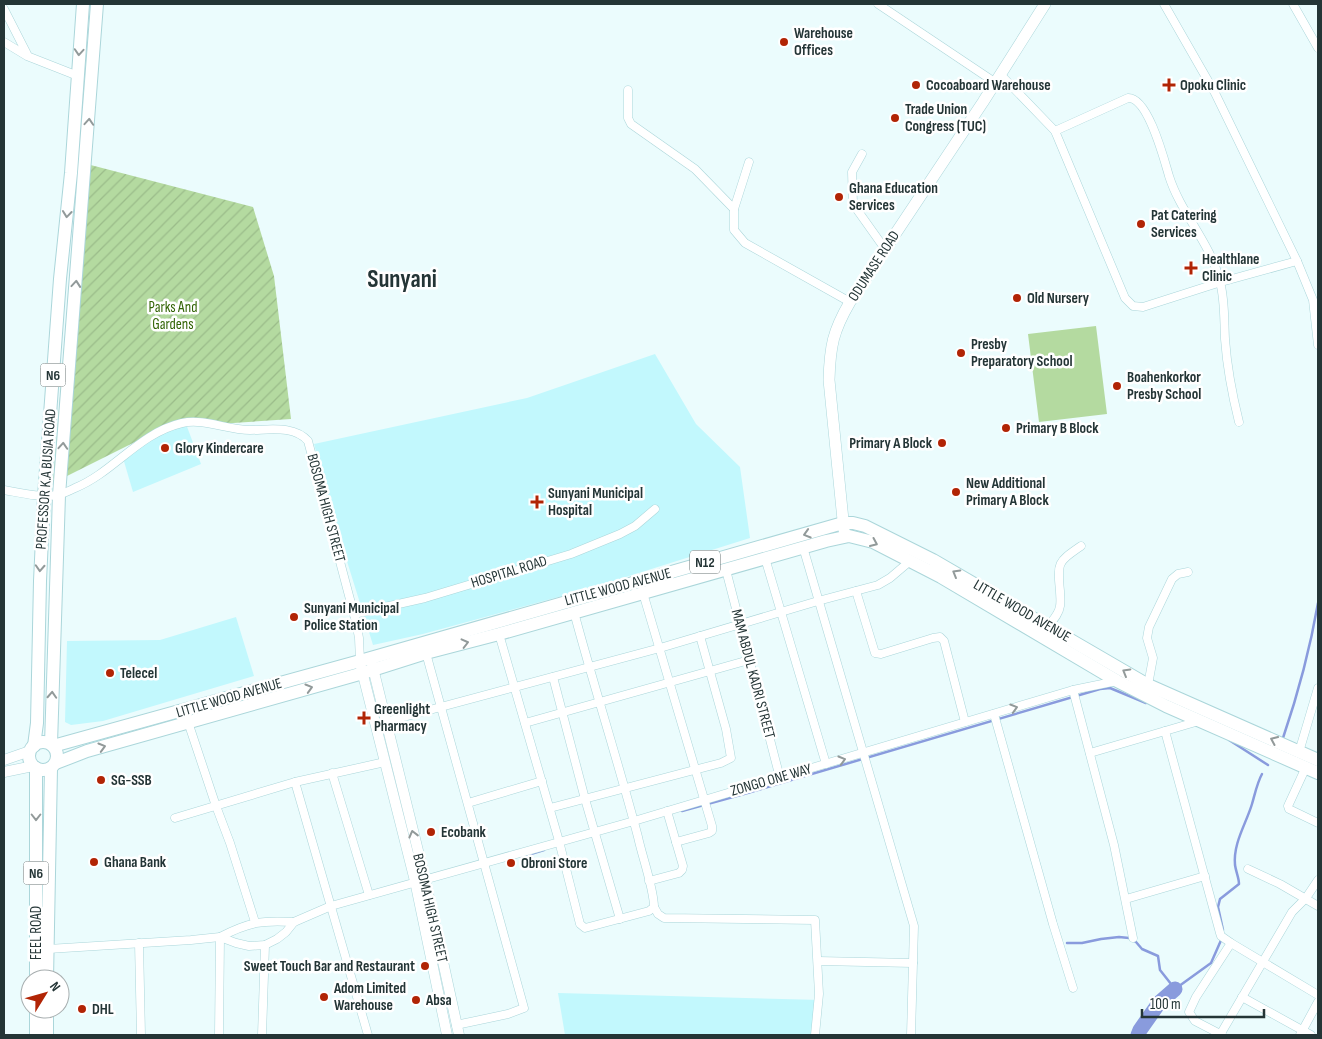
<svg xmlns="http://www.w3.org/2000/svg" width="1322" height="1039" font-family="'Sofia Sans Condensed',sans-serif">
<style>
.built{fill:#c2f8fd}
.garden{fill:url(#garden-furrows)}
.pitch{fill:#b4daa0}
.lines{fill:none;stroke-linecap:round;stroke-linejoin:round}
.stream{stroke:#899bdd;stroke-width:2.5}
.river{stroke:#899bdd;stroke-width:15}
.minor-casing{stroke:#abd6da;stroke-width:9}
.tertiary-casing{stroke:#abd6da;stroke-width:11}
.secondary-casing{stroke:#abd6da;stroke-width:12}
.primary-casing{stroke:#abd6da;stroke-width:14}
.trunk-casing{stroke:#abd6da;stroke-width:14}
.minor{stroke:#fff;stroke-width:8}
.tertiary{stroke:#fff;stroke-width:10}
.secondary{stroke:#fff;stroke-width:11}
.primary{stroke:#fff;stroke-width:12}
.trunk{stroke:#fff;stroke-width:12}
.oneway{stroke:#929a9a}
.poi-dot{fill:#b12405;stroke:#fff;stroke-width:2}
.labels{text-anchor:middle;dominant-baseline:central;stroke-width:5;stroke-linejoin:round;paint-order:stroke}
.shield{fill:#fff;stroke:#667272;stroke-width:1}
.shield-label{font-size:14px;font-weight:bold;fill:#243536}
.poi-label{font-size:15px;font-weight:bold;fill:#243536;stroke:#fff;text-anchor:start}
.street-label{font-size:15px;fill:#243536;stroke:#fff}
.park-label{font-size:15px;fill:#326405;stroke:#fff}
.town-label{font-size:25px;font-weight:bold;fill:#243536;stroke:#fff}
</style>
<defs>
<pattern id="garden-furrows" width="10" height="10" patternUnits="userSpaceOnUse" patternTransform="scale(1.25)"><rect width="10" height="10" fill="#b4daa0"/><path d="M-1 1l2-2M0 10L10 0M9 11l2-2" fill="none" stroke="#9bbc8a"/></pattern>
</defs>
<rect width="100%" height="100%" fill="#ebfcfd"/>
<g class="built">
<path d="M655 354 696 424 740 467 750 538 591 588 423 634 373 645 341 542 314 444 527 398Z"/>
<path d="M186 424 201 464 133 492 123 458 149 437Z"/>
<path d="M236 617 254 676 103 721 71 725 65 722 67 641 160 640Z"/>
<path d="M558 993 822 1000 817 1035H565Z"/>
</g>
<path class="garden" d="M79 162 253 207 274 276 291 419 218 424 183 420 151 434 53 483Z"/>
<path class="pitch" d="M1096 326 1107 414 1039 422 1028 334Z"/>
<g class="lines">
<g class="stream">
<path d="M1283 738C1298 694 1310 649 1318 603"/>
<path d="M1229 740 1268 765"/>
<path d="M682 811 744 794 1100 689 1110 688 1146 703"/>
<path d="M521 857 544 850"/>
<path d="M1223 930 1218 907 1220 899 1239 884C1239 878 1236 872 1235 865 1233 843 1246 824 1252 804 1255 794 1257 783 1262 774"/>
<path d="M1067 943H1082L1101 939 1119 937 1129 938 1136 942 1142 949 1158 956 1160 970 1175 989 1211 963 1222 938"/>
</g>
<path class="river" d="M1138 1035 1140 1030 1159 1003 1175 989"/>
<g class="minor-casing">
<g id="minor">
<path d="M878 4 996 83"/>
<path d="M1164 4 1215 93 1297 261 1313 300 1318 345"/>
<path d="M1293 4 1318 48"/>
<path d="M4 9 27 54"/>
<path d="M4 42 27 56 78 76"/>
<path d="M1001 75 1055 131 1125 298 1133 306 1143 307 1221 282 1297 261"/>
<path d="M628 90V118L631 124 695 169 734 209"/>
<path d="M1055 131 1128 98C1148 97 1164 159 1169 176 1181 214 1211 243 1220 282 1225 300 1224 321 1225 339 1227 367 1232 394 1239 422"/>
<path d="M862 154 852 172 853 204 885 249"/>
<path d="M749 162 734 209V230L745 243 850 302"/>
<path d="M4 490C21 493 40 498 57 495 63 494 69 491 75 488 114 472 139 433 182 423 204 418 227 430 250 430 269 430 294 425 308 441L356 622 359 638 360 661"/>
<path d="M803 547 914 926 911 1035"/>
<path d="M765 558 826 764"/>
<path d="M726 570 780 778"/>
<path d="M856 591 875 653 881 654 933 638 940 637 944 641 965 722"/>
<path d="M643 593 712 826V831L709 833 676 842"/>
<path d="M354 614 425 598 571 554 620 534 635 526 655 509"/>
<path d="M1048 626C1053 620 1059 614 1060 606 1061 601 1060 595 1060 591 1057 562 1058 562 1081 546"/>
<path d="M499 634 559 841 580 924 585 928 649 911 654 907C654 889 642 856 638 837 618 761 594 687 574 612"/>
<path d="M426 653 524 1008 508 1014 456 1025"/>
<path d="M553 677 585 799 620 919"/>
<path d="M1148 685 1153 658 1147 638 1149 627 1172 579 1178 574 1188 572"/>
<path d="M1073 690 1114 845 1133 938"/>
<path d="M186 710 188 722 216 806 230 843 255 922"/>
<path d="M994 714 1053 924 1073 988"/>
<path d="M1199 721 1165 731 1220 933 1221 936 1231 943 1196 997 1189 1012 1195 1021 1222 1035"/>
<path d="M385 722 660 648 818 601 878 585 890 578 910 561"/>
<path d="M525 723 749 660"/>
<path d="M1299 752 1318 688"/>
<path d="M1090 753 1165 731"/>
<path d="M1306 767 1288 806 1289 809 1318 823"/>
<path d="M332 773 369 895"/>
<path d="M468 803 542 781"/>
<path d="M550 808 721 763 731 758 726 729 700 636"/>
<path d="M175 818 295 782"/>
<path d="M1248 869 1280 884 1318 906"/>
<path d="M649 881 679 873 682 870 683 866 667 811"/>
<path d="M1126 899 1205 876"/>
<path d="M654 907 658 914 664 918 815 920 819 994 815 1035"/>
<path d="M139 943 141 1035"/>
<path d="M1231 943 1318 995"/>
<path d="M48 949 191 940 220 937 236 943 249 946 265 945 277 939 286 932 294 922 331 906 634 821 1073 690 1117 681"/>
<path d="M818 961 913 963"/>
<path d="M1242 997 1311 1035"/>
<path d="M219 1035 220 937C249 922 262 920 294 922"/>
<path d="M262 1035 265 945"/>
<path d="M368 1035 295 782 385 762"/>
<path d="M1220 1035 1292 912 1306 898 1318 880"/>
<path d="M1300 1035 1318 1002"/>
</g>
</g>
<g class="tertiary-casing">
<g id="tertiary">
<path d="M372 664 425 879 459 1035"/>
<path d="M361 667 415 881 447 1035"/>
<path d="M4 760 30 751"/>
<path d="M4 772 33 766"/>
</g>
</g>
<g class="secondary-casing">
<path id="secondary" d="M844 530 829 380C830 346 833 331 850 302L983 102 1045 4"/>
</g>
<g class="primary-casing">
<g id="primary">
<path d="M51 744 59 495 97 4"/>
<path d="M34 746 37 723 40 581 44 496 60 279 71 173 83 4"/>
</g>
</g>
<g class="trunk-casing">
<g id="trunk">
<circle cx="43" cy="756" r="14"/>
<path d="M53 746 360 661 843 523H853L865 526 933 560 1148 685 1318 760"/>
<path d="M56 763 87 751 363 673 426 653 499 634 826 541 849 536 873 542 941 577 1117 681 1166 706 1318 773"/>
<path d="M36 768V979"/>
<path d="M47 979 51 768"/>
<path d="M36 1009V1035"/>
<path d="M47 1035V1009"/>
</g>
</g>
<use href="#minor" class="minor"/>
<use href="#tertiary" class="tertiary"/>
<use href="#secondary" class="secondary"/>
<use href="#primary" class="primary"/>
<use href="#trunk" class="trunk"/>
</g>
<defs><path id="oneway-chevron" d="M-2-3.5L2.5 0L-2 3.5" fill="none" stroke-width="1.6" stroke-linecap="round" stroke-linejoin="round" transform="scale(1.25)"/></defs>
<g class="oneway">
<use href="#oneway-chevron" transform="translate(79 52) rotate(94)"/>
<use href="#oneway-chevron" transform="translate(89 122) rotate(-86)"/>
<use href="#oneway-chevron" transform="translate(67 214) rotate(96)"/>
<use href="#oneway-chevron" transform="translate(76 284) rotate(-85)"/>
<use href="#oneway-chevron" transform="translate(63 446) rotate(-86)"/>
<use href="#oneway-chevron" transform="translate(807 534) rotate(163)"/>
<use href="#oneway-chevron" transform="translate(874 543) rotate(24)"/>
<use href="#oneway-chevron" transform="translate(40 568) rotate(93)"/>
<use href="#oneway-chevron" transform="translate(956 573) rotate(-150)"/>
<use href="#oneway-chevron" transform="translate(465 643) rotate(-14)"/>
<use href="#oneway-chevron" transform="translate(1126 672) rotate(-150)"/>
<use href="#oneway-chevron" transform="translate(309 688) rotate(-16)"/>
<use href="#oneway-chevron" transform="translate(52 695) rotate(-87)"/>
<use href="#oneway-chevron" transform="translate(1014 708) rotate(-17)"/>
<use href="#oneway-chevron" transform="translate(1274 740) rotate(-156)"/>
<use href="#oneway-chevron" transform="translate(102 747) rotate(-16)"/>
<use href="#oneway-chevron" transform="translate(842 760) rotate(-16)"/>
<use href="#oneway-chevron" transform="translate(36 817) rotate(90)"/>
<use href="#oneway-chevron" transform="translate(413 834) rotate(-104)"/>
</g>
<g class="poi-dot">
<circle cx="784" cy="42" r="5"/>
<circle cx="916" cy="85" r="5"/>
<path d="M1166.5 77.5h5v5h5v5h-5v5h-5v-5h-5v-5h5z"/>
<circle cx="895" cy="118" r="5"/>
<circle cx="839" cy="197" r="5"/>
<circle cx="1141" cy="224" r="5"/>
<path d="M1188.5 260.5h5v5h5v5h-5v5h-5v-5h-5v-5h5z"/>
<circle cx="1017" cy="298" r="5"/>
<circle cx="961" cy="353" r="5"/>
<circle cx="1117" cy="386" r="5"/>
<circle cx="1006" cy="428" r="5"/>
<circle cx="942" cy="443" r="5"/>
<circle cx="165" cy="448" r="5"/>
<circle cx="956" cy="492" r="5"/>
<path d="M534.5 494.5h5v5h5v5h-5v5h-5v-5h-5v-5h5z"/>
<circle cx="294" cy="617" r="5"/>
<circle cx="110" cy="673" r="5"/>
<path d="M361.5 710.5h5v5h5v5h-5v5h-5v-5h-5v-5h5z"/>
<circle cx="101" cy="780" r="5"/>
<circle cx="431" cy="832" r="5"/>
<circle cx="94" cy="862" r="5"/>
<circle cx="511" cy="863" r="5"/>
<circle cx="425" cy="966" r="5"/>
<circle cx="324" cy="997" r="5"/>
<circle cx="416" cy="1000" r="5"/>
<circle cx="82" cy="1009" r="5"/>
</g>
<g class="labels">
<g class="shield">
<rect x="40.5" y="363.5" width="25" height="23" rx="4"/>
<rect x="690" y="550.5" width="30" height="23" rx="4"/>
<rect x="23.5" y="861.5" width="25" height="23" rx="4"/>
</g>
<g class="shield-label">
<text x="53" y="375">N6</text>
<text x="705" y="562">N12</text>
<text x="36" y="873">N6</text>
</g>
<g class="poi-label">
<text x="794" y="33">Warehouse<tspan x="794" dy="17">Offices</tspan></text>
<text x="926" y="85">Cocoaboard Warehouse</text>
<text x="1180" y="85">Opoku Clinic</text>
<text x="905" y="109">Trade Union<tspan x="905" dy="17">Congress (TUC)</tspan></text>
<text x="849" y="188">Ghana Education<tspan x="849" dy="17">Services</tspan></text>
<text x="1151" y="215">Pat Catering<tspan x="1151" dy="17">Services</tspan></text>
<text x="1202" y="259">Healthlane<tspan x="1202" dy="17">Clinic</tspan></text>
<text x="1027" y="298">Old Nursery</text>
<text x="971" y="344">Presby<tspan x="971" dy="17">Preparatory School</tspan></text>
<text x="1127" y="377">Boahenkorkor<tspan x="1127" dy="17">Presby School</tspan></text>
<text x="1016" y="428">Primary B Block</text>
<text x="932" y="443" text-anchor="end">Primary A Block</text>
<text x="175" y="448">Glory Kindercare</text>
<text x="966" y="483">New Additional<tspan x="966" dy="17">Primary A Block</tspan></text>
<text x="548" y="493">Sunyani Municipal<tspan x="548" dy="17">Hospital</tspan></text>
<text x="304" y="608">Sunyani Municipal<tspan x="304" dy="17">Police Station</tspan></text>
<text x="120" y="673">Telecel</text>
<text x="374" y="709">Greenlight<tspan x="374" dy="17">Pharmacy</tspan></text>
<text x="111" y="780">SG-SSB</text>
<text x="441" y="832">Ecobank</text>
<text x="104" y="862">Ghana Bank</text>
<text x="521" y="863">Obroni Store</text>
<text x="415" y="966" text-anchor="end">Sweet Touch Bar and Restaurant</text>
<text x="334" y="988">Adom Limited<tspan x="334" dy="17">Warehouse</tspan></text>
<text x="426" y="1000">Absa</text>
<text x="92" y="1009">DHL</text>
</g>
<g class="street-label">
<text transform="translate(874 266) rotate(-57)">ODUMASE ROAD</text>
<text transform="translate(46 479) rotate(-86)">PROFESSOR K.A BUSIA ROAD</text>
<text transform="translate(326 508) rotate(75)">BOSOMA HIGH STREET</text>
<text transform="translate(509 572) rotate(-17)">HOSPITAL ROAD</text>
<text transform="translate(618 587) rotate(-15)">LITTLE WOOD AVENUE</text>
<text transform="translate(1022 611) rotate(30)">LITTLE WOOD AVENUE</text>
<text transform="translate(753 674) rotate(75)">MAM ABDUL KADRI STREET</text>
<text transform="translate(229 698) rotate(-16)">LITTLE WOOD AVENUE</text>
<text transform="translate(771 780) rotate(-16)">ZONGO ONE WAY</text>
<text transform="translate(430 908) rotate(77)">BOSOMA HIGH STREET</text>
<text transform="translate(36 933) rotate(-90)">FEEL ROAD</text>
</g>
<g class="park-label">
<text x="173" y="307">Parks And<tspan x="173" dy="17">Gardens</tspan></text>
</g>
<g class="town-label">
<text x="402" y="279">Sunyani</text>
</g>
</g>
<rect width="1322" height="1039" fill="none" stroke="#243536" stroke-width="10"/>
<g transform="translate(45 994) rotate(53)"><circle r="24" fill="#ffffff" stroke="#a7aeaf"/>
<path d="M0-4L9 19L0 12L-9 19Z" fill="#b12405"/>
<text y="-8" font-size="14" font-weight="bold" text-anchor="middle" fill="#243536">N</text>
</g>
<path d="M1142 1009v8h122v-8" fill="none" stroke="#243536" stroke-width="2.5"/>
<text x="1150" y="1009" font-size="15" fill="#243536" stroke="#ffffff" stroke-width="4" paint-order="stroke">100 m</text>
</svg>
